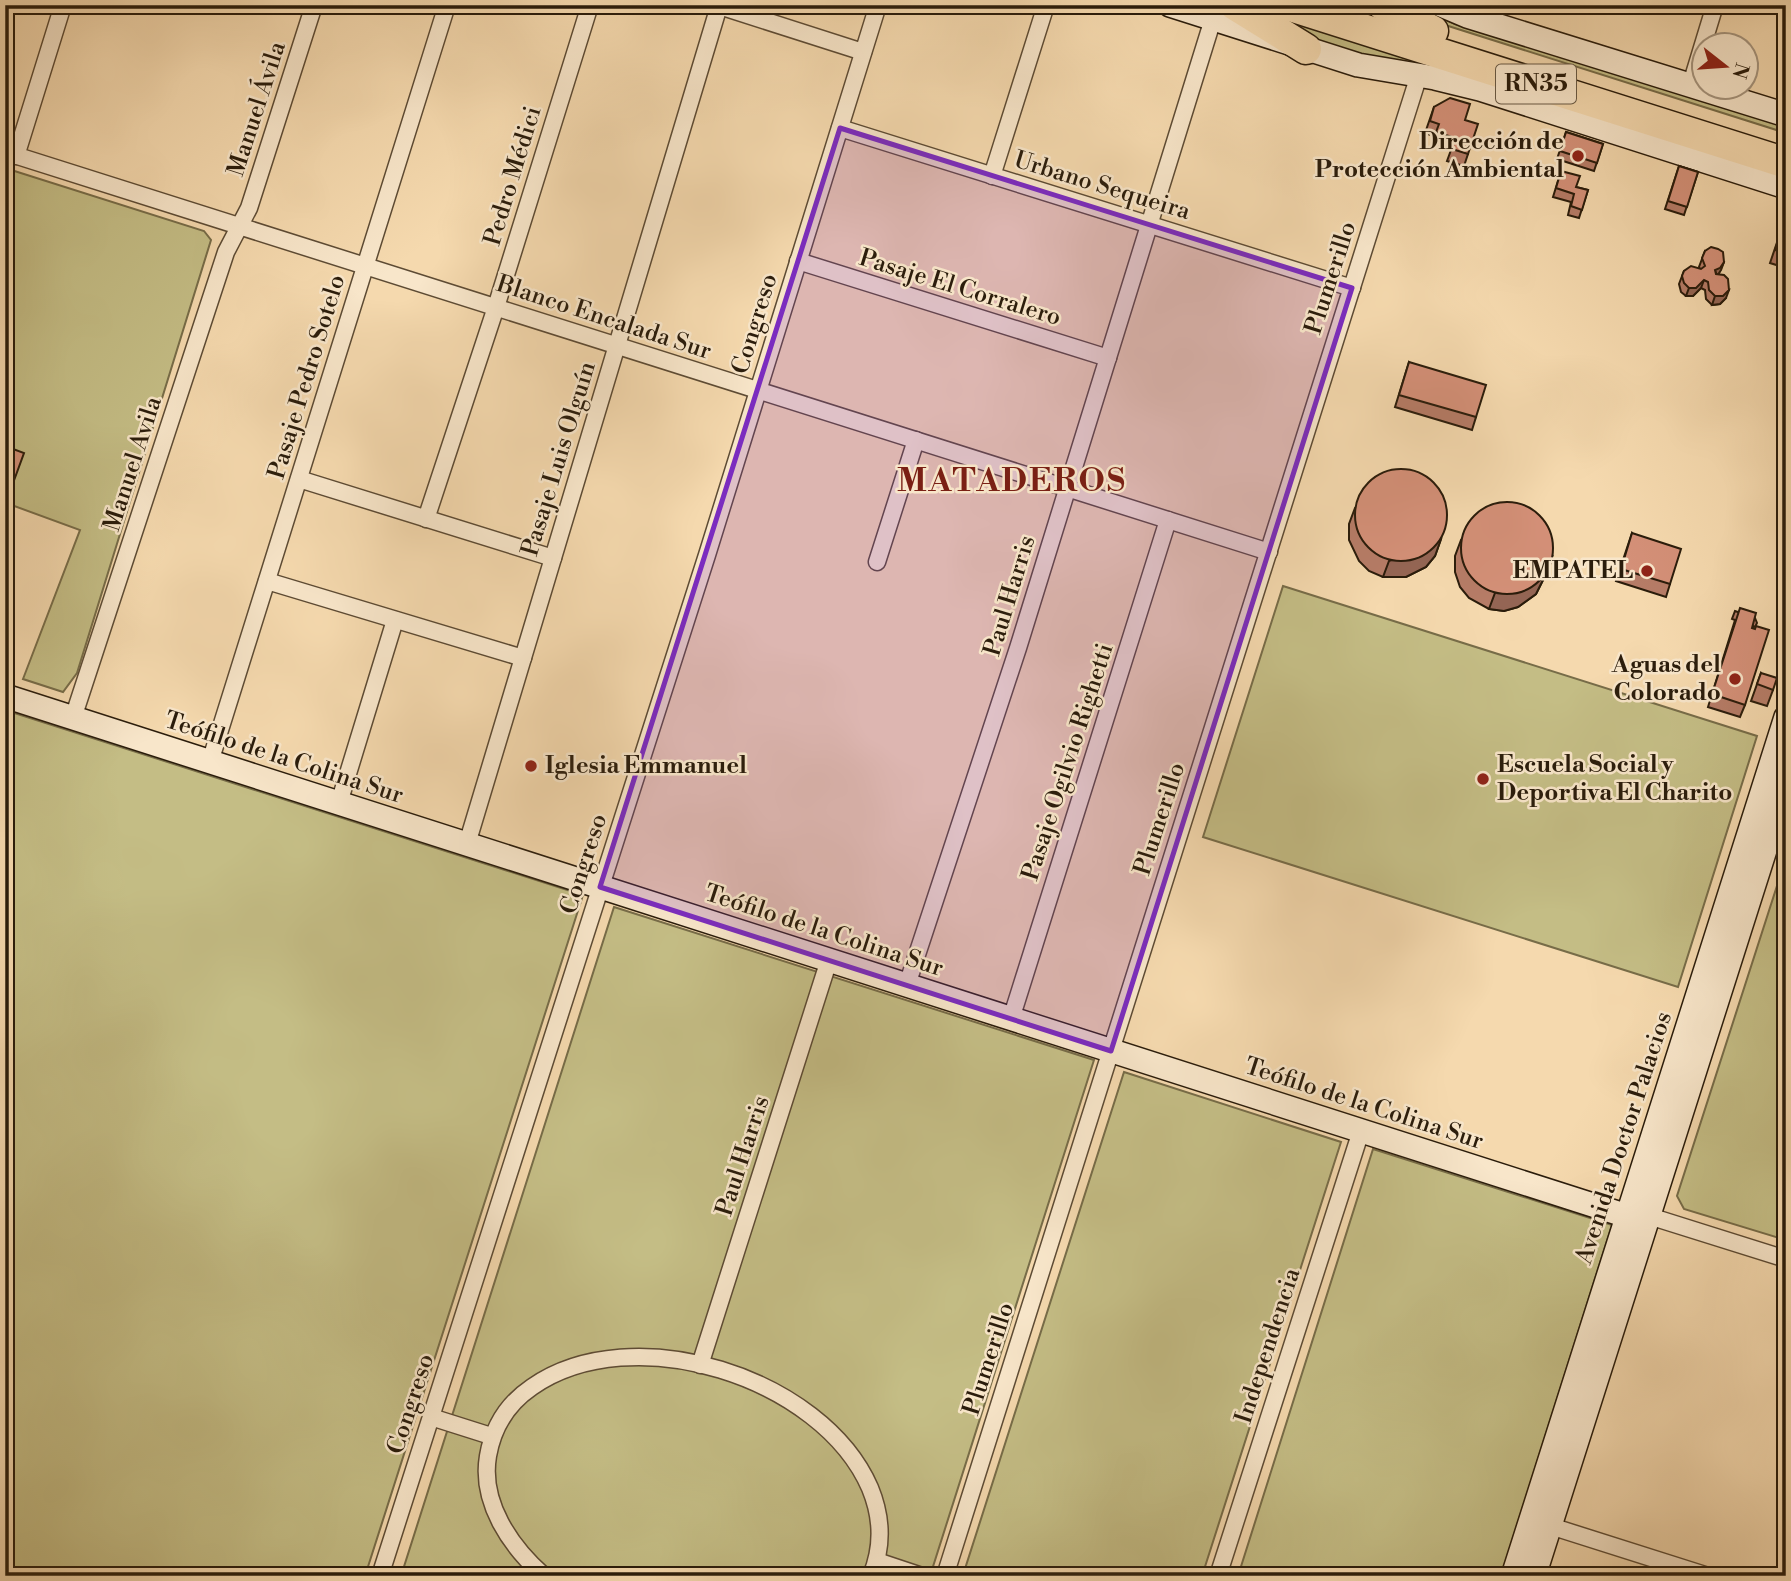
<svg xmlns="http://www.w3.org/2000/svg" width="1791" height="1581" font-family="'Libre Bodoni',serif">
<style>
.green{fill:#c4bd85;stroke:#776c48;stroke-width:2}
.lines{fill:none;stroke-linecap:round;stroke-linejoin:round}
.street-casing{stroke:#5d4b34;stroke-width:19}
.secondary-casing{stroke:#2a1c0b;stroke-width:26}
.highway-casing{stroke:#2a1c0b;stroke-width:33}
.street{stroke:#f8e6ca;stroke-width:16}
.secondary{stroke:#f8e6ca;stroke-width:23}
.highway{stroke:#f5d9ae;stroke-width:30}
.wall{fill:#b67c67;stroke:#2a1c0b;stroke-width:2}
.shaded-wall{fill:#946554;stroke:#2a1c0b;stroke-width:2}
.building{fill:#d49078;stroke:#2a1c0b;stroke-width:2}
.marked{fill:#7b2cbf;fill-opacity:0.2;stroke:#7b2cbf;stroke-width:5;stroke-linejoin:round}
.poi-dot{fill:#8f2418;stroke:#f8e6ca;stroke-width:2.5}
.labels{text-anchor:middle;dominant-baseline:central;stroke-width:5;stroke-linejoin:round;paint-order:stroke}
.shield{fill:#f8e6ca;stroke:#685944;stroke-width:2}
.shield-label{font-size:23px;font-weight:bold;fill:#2a1c0b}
.street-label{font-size:24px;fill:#2a1c0b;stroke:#f8e6ca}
.poi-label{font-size:24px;font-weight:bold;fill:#2a1c0b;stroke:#f8e6ca;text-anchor:end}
.district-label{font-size:32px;font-weight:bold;letter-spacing:2px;fill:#7a1f14;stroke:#f8e6ca}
</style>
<rect width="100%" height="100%" fill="#f5d9ae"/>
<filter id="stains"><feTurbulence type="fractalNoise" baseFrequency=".00286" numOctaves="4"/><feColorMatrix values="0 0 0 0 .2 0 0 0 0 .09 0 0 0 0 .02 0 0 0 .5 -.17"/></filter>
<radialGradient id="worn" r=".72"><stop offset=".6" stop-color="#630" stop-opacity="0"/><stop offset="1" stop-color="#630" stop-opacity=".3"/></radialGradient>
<g class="green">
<path d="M1397 5H1416L1455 24 1786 122V133L1442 24Z"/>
<path d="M1255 6H1257L1786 172 1329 46Z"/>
<path d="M5 168 204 231 211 240 77 673 63 692 23 679 80 530 6 503Z"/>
<path d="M1283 586 1757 736 1678 987 1203 837Z"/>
<path d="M5 710 583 895 365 1576H5Z"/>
<path d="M1786 858V1240L1684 1209 1677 1196Z"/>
<path d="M614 907 1094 1060 930 1576H401Z"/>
<path d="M1124 1072 1341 1142 1202 1576H975L964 1572Z"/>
<path d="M1373 1149 1612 1225 1501 1576H1238Z"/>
</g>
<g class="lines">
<g class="street-casing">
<g id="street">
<path d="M716 5 863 52"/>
<path d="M1691 84 1715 5"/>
<path d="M840 128 1352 288"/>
<path d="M5 152 1269 552"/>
<path d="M16 156 63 5"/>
<path d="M992 176 1046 5"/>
<path d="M798 261 1108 358"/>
<path d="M299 479 553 558"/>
<path d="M426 519 496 307 590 5"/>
<path d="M877 562 916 440"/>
<path d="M267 581 523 658"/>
<path d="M73 718 226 252 249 208 314 5"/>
<path d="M210 762 447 5"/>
<path d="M339 803 395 620"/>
<path d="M467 844 719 6"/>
<path d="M907 985 1018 648 1213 19"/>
<path d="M1011 1019 1168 520"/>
<path d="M1640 1216H1649L1786 1259"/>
<path d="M700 1365 829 960"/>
<path d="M431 1417 491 1436"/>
<path d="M1541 1523 1708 1576"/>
<path d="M877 1561 922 1576"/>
<path d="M380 1576 707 555 878 5"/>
<path d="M544 1576C511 1547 480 1503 488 1456 493 1427 507 1404 532 1387 632 1317 822 1377 870 1488 882 1517 883 1547 871 1576"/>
<path d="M945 1576 1419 75"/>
<path d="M1218 1576 1361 1131"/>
</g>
</g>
<g class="secondary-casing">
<g id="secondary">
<path d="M1170 5 1358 65 1435 78 1480 89 1786 187"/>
<path d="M1441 5 1467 16 1786 115"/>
<path d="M5 696 1627 1216"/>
<path d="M1513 1576 1786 717"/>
<path d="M1534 1576 1786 784"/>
</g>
</g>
<g class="highway-casing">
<g id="highway">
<path d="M1235 5 1306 49"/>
<path d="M1287 5 1786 163"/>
<path d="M1383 5 1433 31"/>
</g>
</g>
<use href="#street" class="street"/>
<use href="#secondary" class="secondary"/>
<use href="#highway" class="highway"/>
</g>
<g class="wall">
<path d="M1434 107 1465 120 1468 154 1464 166 1447 161 1451 150 1432 145 1434 136 1425 133Z"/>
<path d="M1566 132 1603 144 1594 171 1557 159Z"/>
<path d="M1679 166 1698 172 1684 215 1665 209Z"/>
<path d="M1561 171 1576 187 1588 190 1579 218 1568 215 1571 202 1553 197Z"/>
<path d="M1786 216V268L1770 263Z"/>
<path d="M1705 251 1724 262 1718 275 1726 298 1720 304 1712 305 1706 299 1705 290 1701 288 1693 296H1686L1681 292 1679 284 1684 271 1700 269 1699 267Z"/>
<path d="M1409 362 1476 417 1472 430 1395 407Z"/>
<path d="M1355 508 1441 539 1435 556 1426 567 1406 577H1383L1369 571 1359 561 1349 540V524Z"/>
<path d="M1632 533 1670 584 1666 597 1616 581Z"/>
<path d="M1461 540 1546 574 1536 594 1518 607 1504 611 1489 609 1469 598 1460 587 1455 572V556Z"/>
<path d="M1735 611 1755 618 1757 623 1755 627 1753 626 1745 705 1740 717 1708 707 1735 620 1732 619Z"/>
<path d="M1761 673 1773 690 1767 706 1751 701Z"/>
</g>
<g class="shaded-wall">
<path d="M1724 262 1721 270 1717 276 1715 270Z"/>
<path d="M1704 280 1701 288 1693 296H1686L1689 288Z"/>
<path d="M1729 290 1726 298 1720 304 1712 305 1715 296Z"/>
<path d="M1441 539 1435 556 1426 567 1406 577H1383L1389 561Z"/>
<path d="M1552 557 1546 574 1536 594 1518 607 1504 611 1489 609 1495 593Z"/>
</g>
<g class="building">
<path d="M1450 98 1470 104 1465 120 1478 124 1468 154 1452 149 1455 138 1436 132 1439 124 1430 121 1434 107Z"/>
<path d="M1566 132 1603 144 1597 163 1560 151Z"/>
<path d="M1679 166 1698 172 1687 207 1668 201Z"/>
<path d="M1561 171 1580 176 1576 187 1588 190 1582 210 1571 206 1574 194 1556 188Z"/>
<path d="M1786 217V254L1775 250Z"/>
<path d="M1711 247 1718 249 1723 252 1724 262 1720 268 1715 270 1716 274 1724 275 1728 279 1729 290 1723 296H1715L1709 290 1708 282 1704 280 1696 288H1689L1684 283 1682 276 1684 271 1691 266 1701 269 1705 266 1702 258 1705 251Z"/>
<path d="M1409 362 1486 385 1476 417 1399 395Z"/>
<path d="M5 446 24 453 5 505Z"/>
<circle cx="1401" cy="515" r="46"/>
<circle cx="1507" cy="548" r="46"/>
<path d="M1632 533 1681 549 1670 584 1621 569Z"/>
<path d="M1740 608 1756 613 1752 628 1755 629 1756 626 1769 630 1745 705 1712 694Z"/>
<path d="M1761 673 1777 678 1773 690 1757 684Z"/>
</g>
<path class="marked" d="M840 128 1352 288 1111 1051 600 887Z"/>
<g class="poi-dot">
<circle cx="1578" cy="156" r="7"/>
<circle cx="1647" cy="571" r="7"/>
<circle cx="1735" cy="679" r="7"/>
<circle cx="531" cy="766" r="7"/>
<circle cx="1483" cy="779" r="7"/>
</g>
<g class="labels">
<rect class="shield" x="1496" y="64.5" width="80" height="39" rx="5"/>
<g class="shield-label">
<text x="1536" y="84">RN35</text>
</g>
<g class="street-label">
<text transform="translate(257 109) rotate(-72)">Manuel Ávila</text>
<text transform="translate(513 176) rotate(-73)">Pedro Médici</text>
<text transform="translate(1102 186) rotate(17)">Urbano Sequeira</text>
<text transform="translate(1331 278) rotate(-72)">Plumerillo</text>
<text transform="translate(960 288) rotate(17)">Pasaje El Corralero</text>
<text transform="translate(604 318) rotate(18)">Blanco Encalada Sur</text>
<text transform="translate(755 324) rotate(-73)">Congreso</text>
<text transform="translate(307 377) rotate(-73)">Pasaje Pedro Sotelo</text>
<text transform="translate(559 459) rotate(-73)">Pasaje Luis Olguín</text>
<text transform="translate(133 464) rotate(-72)">Manuel Avila</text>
<text transform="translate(1010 596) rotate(-73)">Paul Harris</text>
<text transform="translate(284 758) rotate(18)">Teófilo de la Colina Sur</text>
<text transform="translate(1068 762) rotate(-72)">Pasaje Ogilvio Righetti</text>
<text transform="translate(1160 819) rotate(-72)">Plumerillo</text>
<text transform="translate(584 864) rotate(-72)">Congreso</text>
<text transform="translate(824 931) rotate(18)">Teófilo de la Colina Sur</text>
<text transform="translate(1364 1104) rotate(18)">Teófilo de la Colina Sur</text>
<text transform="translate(1624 1138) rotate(-72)">Avenida Doctor Palacios</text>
<text transform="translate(743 1156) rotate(-72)">Paul Harris</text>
<text transform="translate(1268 1346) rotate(-72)">Independencia</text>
<text transform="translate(989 1359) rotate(-72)">Plumerillo</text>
<text transform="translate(411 1404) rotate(-72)">Congreso</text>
</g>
<g class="poi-label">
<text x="1564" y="142">Dirección de<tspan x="1564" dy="28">Protección Ambiental</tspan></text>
<text x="1633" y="571">EMPATEL</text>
<text x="1721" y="665">Aguas del<tspan x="1721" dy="28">Colorado</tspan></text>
<text x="1497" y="765" text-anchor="start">Escuela Social y<tspan x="1497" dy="28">Deportiva El Charito</tspan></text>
<text x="545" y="766" text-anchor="start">Iglesia Emmanuel</text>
</g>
<g class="district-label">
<text x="1012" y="481">MATADEROS</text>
</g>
</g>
<rect width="1791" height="1581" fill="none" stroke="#f5d9ae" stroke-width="28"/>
<rect x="7" y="7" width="1777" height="1567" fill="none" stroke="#2a1c0b" stroke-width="3.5"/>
<rect x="14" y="14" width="1763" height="1553" fill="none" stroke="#2a1c0b" stroke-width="2"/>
<g transform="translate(1725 66) rotate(107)"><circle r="33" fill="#f8e6ca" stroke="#a6957e" stroke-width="2"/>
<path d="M0-5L12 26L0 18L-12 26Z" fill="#8f2418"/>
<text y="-10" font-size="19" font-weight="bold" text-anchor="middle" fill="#2a1c0b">N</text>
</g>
<rect width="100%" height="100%" filter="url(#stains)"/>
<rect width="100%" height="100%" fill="url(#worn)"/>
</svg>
